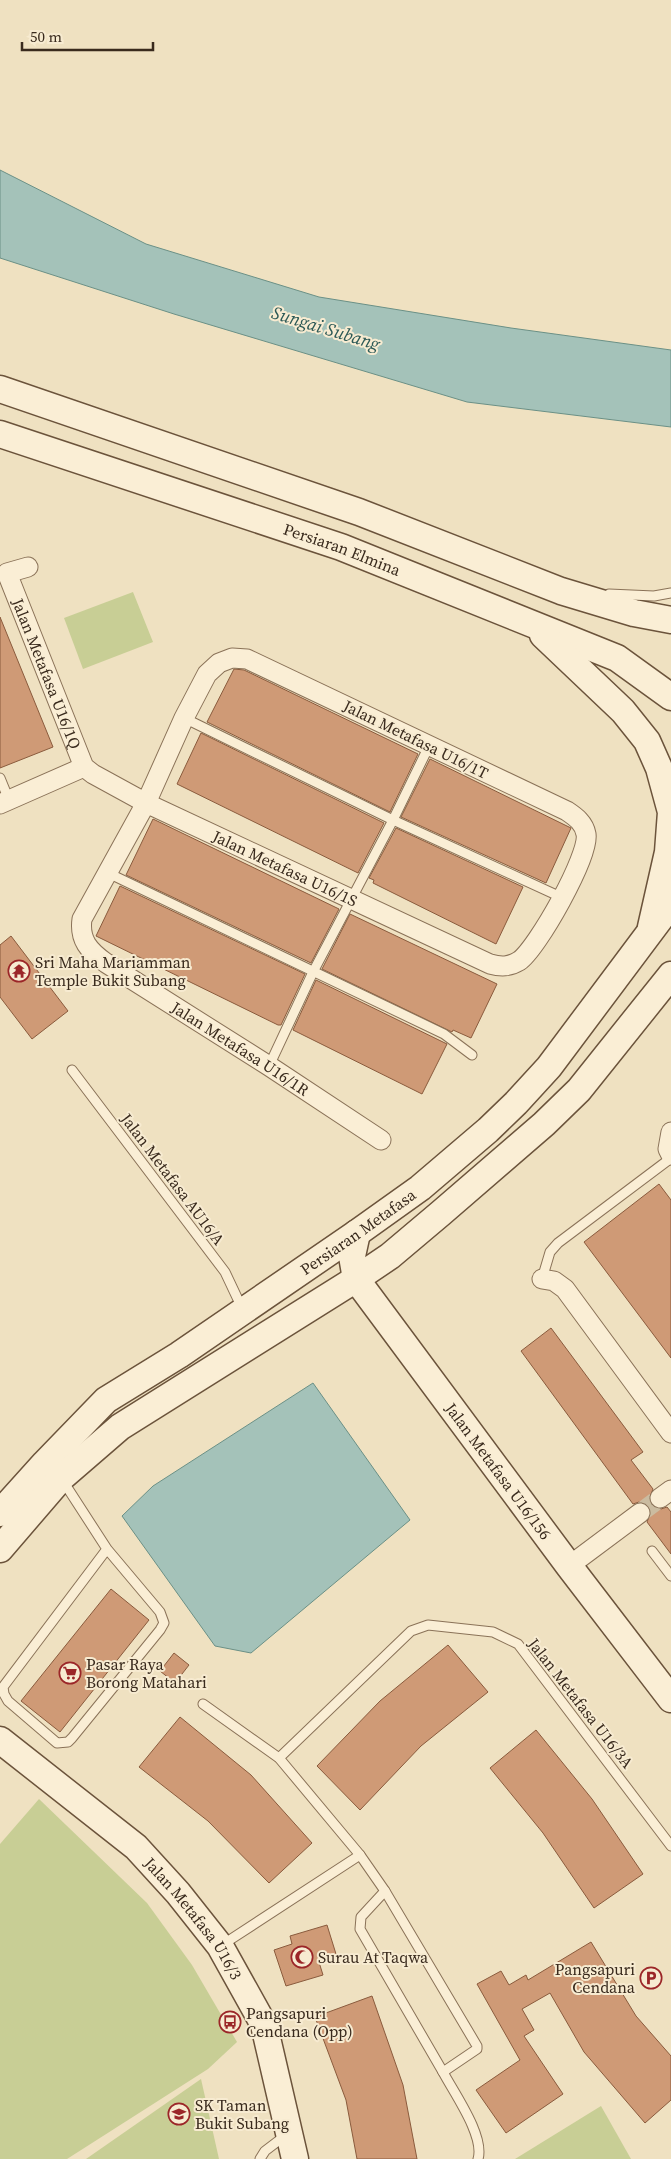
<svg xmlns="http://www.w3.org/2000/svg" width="671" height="2159" font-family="'Source Serif 4',serif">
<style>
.green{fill:#c8ce95}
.water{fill:#a4c2b9;stroke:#6b9086}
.building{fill:#cf9a76;stroke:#8a5b3d}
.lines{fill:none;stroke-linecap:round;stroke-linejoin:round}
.street-tunnel{stroke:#cbbca0;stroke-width:19;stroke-dasharray:19 9;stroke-linecap:butt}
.lane-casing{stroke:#8a7258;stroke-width:11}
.street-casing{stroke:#8a7258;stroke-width:21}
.secondary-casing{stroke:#6b533b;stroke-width:29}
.lane{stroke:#faeed5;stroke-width:9}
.street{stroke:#faeed5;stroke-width:19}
.secondary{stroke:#faeed5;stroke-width:26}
.labels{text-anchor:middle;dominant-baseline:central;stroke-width:4;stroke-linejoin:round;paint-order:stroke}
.street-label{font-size:16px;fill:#392a1d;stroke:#f7ebd1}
.poi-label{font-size:16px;fill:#392a1d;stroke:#f7ebd1;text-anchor:start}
.water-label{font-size:18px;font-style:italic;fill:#2c5956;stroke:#f7ebd1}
</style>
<rect width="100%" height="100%" fill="#efe1c1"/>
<g class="green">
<path d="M133 592 153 642 83 669 64 618Z"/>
<path d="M39 1799 147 1903 192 1965 237 2042 208 2069 67 2159H0V1844Z"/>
<path d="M201 2079 219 2159H86Z"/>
<path d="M601 2106 631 2159H515Z"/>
</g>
<g class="water">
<path d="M0 170 146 244 319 297 511 328 671 350V427L467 402 174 314 0 258Z"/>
<path d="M313 1383 410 1520 251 1653 215 1646 122 1516 153 1486Z"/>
</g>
<g class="building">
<path d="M0 617 53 747 0 768Z"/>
<path d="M234 669 244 670 418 754 390 812 207 722Z"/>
<path d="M201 733 384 823 358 873 177 784Z"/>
<path d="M430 759 571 828 546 883 401 817Z"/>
<path d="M153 819 339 909 311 963 126 875Z"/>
<path d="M396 828 523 887 496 944 373 883 374 880 369 878Z"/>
<path d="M120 886 305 974 281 1025H278L96 936Z"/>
<path d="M350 914 497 984 471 1038 453 1030 452 1032 322 969Z"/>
<path d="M11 936 68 1011 32 1039 0 997V945Z"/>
<path d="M316 980 447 1044 422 1094 293 1030Z"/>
<path d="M659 1184 671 1200V1358L584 1242Z"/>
<path d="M551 1328 643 1452 631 1460 653 1489 649 1499 651 1505 661 1509 667 1507 671 1512V1554L647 1522 651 1512 649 1506 639 1502 633 1504 521 1351Z"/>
<path d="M111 1589 149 1620 60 1732 21 1701Z"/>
<path d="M448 1645 488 1692 421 1746 360 1810 317 1766 380 1701Z"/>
<path d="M174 1653 189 1665 175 1683 160 1671Z"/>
<path d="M180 1717 251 1775 312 1843 269 1883 208 1821 139 1767Z"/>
<path d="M536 1730 592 1799 643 1874 594 1908 543 1833 490 1768Z"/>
<path d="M327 1925 336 1954 318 1959 323 1975 286 1986 274 1950 292 1944 290 1936Z"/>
<path d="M591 1942 636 2016 671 2056V2100L645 2123 584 2052 550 1993 522 2009 534 2030 524 2036 563 2094 506 2133 476 2090 520 2060 477 1984 501 1971 509 1985 526 1975 528 1980Z"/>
<path d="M372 1996 403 2085 417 2159H357L346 2100 315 2017Z"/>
</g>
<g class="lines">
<path class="street-tunnel" d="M640 1513 660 1498"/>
<g class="lane-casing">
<g id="lane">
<path d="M609 594 654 596 671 593"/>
<path d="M184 718 393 820 563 898"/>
<path d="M0 778 9 800"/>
<path d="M108 873 444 1034 472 1055"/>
<path d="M269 1066 313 972 393 820 429 746"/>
<path d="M72 1070 225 1272 242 1308"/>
<path d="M542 1279 550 1252 558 1243 671 1158"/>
<path d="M63 1481 107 1549 160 1612 164 1623 160 1630 72 1738 68 1742 57 1743 8 1701 4 1694 3 1687 107 1549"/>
<path d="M652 1551 671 1576"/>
<path d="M203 1704 279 1758 360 1855 385 1891 477 2046V2049L443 2072C454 2093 485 2136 478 2159"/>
<path d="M279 1758 411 1631 428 1625 493 1632 518 1644 671 1846"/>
<path d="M385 1891 361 1917 360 1929 443 2072"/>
<path d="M222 1945 360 1855"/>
<path d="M260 2159 265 2151 286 2135"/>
</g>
</g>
<g class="street-casing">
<g id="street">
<path id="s1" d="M28 567 7 573 84 767 93 774 146 803 490 964C501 967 509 967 519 961 537 949 590 855 586 834 584 823 576 817 567 811L247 659 232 658 219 663 207 674 184 718 146 803 82 919C79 940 89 951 106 963L269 1066 381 1140"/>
<path d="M0 804 84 767"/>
<path d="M671 1132 668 1149 671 1155"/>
<path d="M542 1279 554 1281 565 1289 671 1433"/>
<path d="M660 1498 671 1490"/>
<path d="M569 1566 640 1513"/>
</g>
</g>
<g class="secondary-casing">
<g id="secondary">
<path d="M0 389 359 512 561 591 634 613 671 620"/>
<path id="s2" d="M0 434 341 547 617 658 671 697"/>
<path d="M543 635 623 711 647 741 659 768 671 812 668 852 651 927"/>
<path id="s3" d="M357 1233 352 1256 356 1279 569 1566 671 1699"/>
<path id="s4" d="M0 1513 45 1463 106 1400 179 1355 357 1233 420 1188 488 1130 516 1103 549 1067 671 904"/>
<path d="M0 1549 61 1478 120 1427 356 1279 390 1256 441 1213 544 1124 579 1090 671 975"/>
<path id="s5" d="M0 1740 136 1847 178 1893 220 1946 264 2025 295 2159"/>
</g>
</g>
<use href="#lane" class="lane"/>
<use href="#street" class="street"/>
<use href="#secondary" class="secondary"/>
</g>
<defs>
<g id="temple-ring" transform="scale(1.125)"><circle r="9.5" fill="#f7ebd1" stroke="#9b2628" stroke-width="1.5"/><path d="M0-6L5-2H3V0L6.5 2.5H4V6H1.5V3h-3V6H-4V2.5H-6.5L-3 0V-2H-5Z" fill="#9b2628"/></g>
<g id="supermarket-ring" transform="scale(1.125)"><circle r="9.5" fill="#f7ebd1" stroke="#9b2628" stroke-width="1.5"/><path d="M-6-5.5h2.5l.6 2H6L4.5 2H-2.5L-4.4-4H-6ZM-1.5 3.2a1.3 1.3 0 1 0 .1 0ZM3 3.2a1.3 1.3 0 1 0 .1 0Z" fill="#9b2628"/></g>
<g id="mosque-ring" transform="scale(1.125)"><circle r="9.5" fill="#f7ebd1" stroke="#9b2628" stroke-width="1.5"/><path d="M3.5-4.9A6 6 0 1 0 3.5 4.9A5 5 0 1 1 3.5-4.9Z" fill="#9b2628"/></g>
<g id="parking-ring" transform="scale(1.125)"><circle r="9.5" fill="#f7ebd1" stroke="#9b2628" stroke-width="1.5"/><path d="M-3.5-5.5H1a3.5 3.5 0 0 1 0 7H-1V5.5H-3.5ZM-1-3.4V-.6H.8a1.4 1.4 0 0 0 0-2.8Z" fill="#9b2628"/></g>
<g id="bus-ring" transform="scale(1.125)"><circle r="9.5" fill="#f7ebd1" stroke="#9b2628" stroke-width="1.5"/><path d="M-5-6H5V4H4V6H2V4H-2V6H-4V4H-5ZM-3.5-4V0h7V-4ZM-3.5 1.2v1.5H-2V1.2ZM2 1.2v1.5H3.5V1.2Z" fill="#9b2628"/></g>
<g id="school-ring" transform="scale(1.125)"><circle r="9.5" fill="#f7ebd1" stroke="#9b2628" stroke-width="1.5"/><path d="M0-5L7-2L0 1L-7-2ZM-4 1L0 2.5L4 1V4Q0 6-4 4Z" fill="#9b2628"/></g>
</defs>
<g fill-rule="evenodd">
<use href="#temple-ring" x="19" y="971"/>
<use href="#supermarket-ring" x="70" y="1673"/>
<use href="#mosque-ring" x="302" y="1957"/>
<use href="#parking-ring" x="651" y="1978"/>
<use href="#bus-ring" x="230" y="2022"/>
<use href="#school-ring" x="179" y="2114"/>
</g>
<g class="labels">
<g class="street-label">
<text stroke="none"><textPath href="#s2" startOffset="361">Persiaran Elmina</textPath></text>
<text stroke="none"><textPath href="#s1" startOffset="130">Jalan Metafasa U16/1Q</textPath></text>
<text transform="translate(416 739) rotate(26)">Jalan Metafasa U16/1T</text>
<text stroke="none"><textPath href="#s1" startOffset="456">Jalan Metafasa U16/1S</textPath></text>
<text stroke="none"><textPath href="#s1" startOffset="1776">Jalan Metafasa U16/1R</textPath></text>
<text transform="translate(173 1179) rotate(53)">Jalan Metafasa AU16/A</text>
<text stroke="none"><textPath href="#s4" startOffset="458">Persiaran Metafasa</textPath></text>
<text stroke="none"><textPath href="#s3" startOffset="286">Jalan Metafasa U16/156</textPath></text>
<text transform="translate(581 1703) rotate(52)">Jalan Metafasa U16/3A</text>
<text stroke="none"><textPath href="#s5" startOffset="265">Jalan Metafasa U16/3</textPath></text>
</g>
<g class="poi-label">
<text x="35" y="962">Sri Maha Mariamman<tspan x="35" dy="18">Temple Bukit Subang</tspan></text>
<text x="86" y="1664">Pasar Raya<tspan x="86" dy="18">Borong Matahari</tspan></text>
<text x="318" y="1957">Surau At Taqwa</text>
<text x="635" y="1969" text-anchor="end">Pangsapuri<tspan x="635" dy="18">Cendana</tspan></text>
<text x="246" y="2013">Pangsapuri<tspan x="246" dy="18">Cendana (Opp)</tspan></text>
<text x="195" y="2105">SK Taman<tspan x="195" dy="18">Bukit Subang</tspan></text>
</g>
<g class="water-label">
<text transform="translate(326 328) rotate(17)">Sungai Subang</text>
</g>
</g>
<path d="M22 42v8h131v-8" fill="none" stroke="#392a1d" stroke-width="2.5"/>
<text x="30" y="42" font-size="15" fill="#392a1d" stroke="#f7ebd1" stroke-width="4" paint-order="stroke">50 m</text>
</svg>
